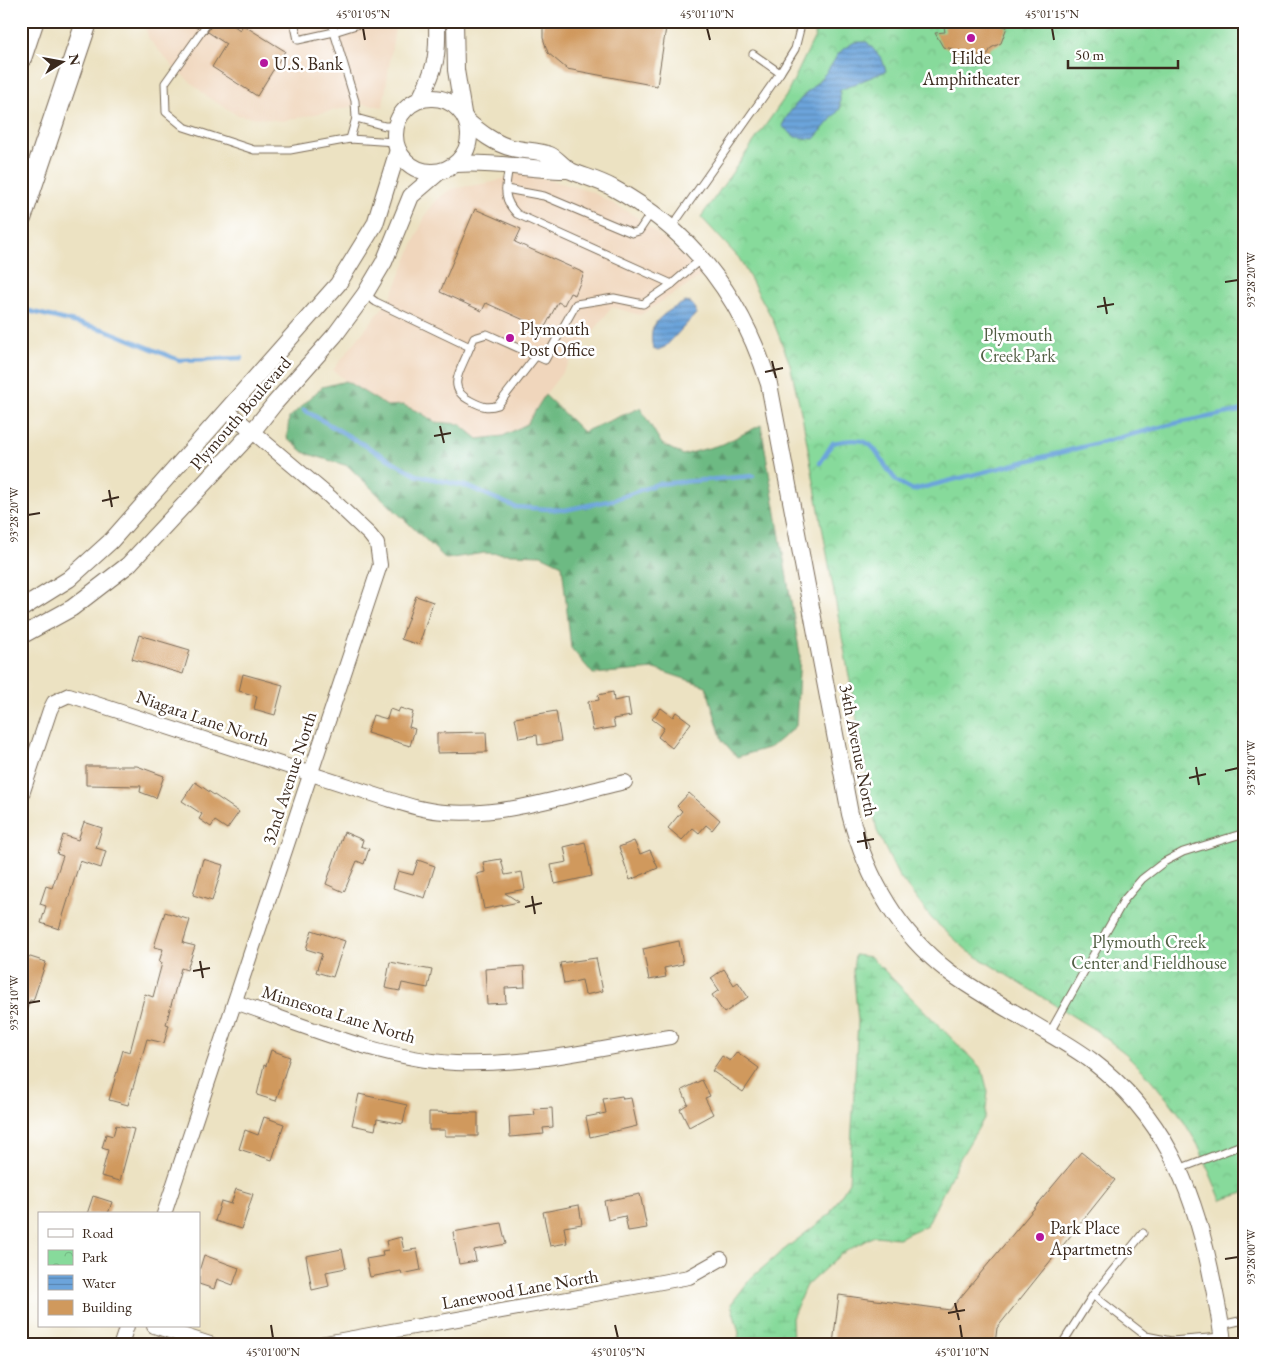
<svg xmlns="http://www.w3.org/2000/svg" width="1265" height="1365" font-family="'EB Garamond',serif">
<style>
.built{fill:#f0d6bc}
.forest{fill:url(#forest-firs);stroke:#547250}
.wetland{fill:url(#wetland-marsh);stroke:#61825c}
.park{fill:url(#park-crowns);stroke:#61825c}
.water{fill:url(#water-rules);stroke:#54677c}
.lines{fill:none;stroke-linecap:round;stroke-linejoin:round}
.stream{stroke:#6ca4db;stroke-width:4.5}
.building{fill:#d0995d}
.service-casing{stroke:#796a57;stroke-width:9}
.minor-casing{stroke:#796a57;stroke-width:16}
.tertiary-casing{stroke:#796a57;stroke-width:18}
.primary-casing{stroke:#796a57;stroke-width:23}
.service{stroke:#fff;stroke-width:7}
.minor{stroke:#fff;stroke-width:14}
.tertiary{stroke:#fff;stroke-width:16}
.primary{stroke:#fff;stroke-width:21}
.ticks{fill:none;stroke:#3b2a1e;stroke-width:2}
.poi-dot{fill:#b5179e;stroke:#fff;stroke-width:2}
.labels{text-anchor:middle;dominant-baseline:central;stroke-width:5;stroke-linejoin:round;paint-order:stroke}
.poi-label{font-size:18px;fill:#3b2a1e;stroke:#fff;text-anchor:start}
.park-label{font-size:18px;fill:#525f44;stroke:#fff}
.street-label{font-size:18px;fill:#3b2a1e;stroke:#fff}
.neatline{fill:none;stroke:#3b2a1e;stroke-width:2}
.ticks-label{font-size:12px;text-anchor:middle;fill:#3b2a1e}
</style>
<defs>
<pattern id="forest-firs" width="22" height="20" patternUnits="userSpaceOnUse" patternTransform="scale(1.25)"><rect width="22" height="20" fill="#6dba83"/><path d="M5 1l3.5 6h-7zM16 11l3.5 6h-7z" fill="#5b976b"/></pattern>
<pattern id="wetland-marsh" width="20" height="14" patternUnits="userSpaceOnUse" patternTransform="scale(1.25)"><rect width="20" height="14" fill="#87da9b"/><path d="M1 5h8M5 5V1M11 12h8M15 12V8" fill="none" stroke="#75bb85"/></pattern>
<pattern id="park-crowns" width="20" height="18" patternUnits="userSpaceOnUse" patternTransform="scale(1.25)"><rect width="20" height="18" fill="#87da9b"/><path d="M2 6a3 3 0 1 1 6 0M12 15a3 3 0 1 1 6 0" fill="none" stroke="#75bb85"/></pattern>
<pattern id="water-rules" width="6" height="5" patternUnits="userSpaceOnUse" patternTransform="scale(1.25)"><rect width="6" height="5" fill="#6ca4db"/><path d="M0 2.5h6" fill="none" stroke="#5a86b1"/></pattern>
</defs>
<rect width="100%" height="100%" fill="#fff"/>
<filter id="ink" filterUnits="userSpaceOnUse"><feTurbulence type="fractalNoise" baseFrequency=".02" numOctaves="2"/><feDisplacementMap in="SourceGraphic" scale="10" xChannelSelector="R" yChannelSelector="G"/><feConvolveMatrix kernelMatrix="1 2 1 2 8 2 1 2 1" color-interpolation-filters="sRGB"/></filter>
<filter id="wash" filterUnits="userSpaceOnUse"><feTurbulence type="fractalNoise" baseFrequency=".0096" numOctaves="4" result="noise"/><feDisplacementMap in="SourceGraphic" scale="20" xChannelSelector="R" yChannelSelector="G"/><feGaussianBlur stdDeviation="1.12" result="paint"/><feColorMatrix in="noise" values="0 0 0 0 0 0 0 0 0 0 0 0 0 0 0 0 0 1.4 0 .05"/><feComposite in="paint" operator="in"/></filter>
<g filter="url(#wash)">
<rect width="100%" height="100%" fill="#ece2c2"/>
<g class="built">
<path d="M143 21H396L383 107 364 104 282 121 237 115 209 98 174 68 149 39Z"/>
<path d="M521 172 592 192 634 215 669 243 703 275 640 315 612 307 545 395 527 424 503 436 478 439 460 424 435 422 421 413 403 406H387L346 381 333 370 391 297 426 214 437 199 451 189 494 182Z"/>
</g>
<path class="forest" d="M346 381 387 406 403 405 421 413 435 422 460 424 478 439 503 436 527 424 545 395 583 432 640 408 662 444 683 455 723 444 761 425 800 654 796 726 771 747 737 757 722 740 706 686 655 669 593 674 571 648 562 565 541 555 484 553 446 559 348 466 305 453 287 438 289 418 322 387Z"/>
<path class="wetland" d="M855 955 871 957 982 1069 988 1092 985 1117 959 1160 927 1225 898 1238 874 1236 841 1254 805 1287 792 1318 793 1344H737L739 1333 731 1304 751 1278 781 1252 829 1215 849 1182 858 1021 853 970Z"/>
<path class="park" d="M814 21H1244V1193L1221 1200 1198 1145 1178 1112 1147 1075 1125 1053 1095 1030 968 951 932 919 898 875 877 831 803 421 790 364 772 318 739 258 701 217 786 96 815 36Z"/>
<g class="water">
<path d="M855 42H867L882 59 886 71 840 90V109L814 139 795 137 782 126C791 105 809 92 824 75 838 59 833 53 855 42Z"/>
<path d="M685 302 691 303 696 309V314L665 347 658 350 653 348C646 322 664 313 685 302Z"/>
</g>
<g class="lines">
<g class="stream">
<path d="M25 310 106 330 179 360 242 358"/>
<path d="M304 410 416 475 469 487 515 507 565 510 613 500 657 484 753 476"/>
<path d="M820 463 833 443C879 432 872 453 896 480 900 484 908 487 913 490L1177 423 1244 410"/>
</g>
</g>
<g id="blocks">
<g class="building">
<path d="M186 21H202L197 28Z"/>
<path d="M214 21H227L240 30 243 25 285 51 257 96 212 67 226 44 208 32 206 34Z"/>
<path d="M543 21H667L657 86 567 69 548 53 543 38Z"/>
<path d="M961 21H990L1007 27 1001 43 991 48 988 54 958 57 954 49 943 47 935 33 945 32 944 26Z"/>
<path d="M475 209 521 229 515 242 584 273 575 295 570 293 564 305 558 302 544 329 486 303 482 311 440 292Z"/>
<path d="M416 596 433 602 419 645 401 639Z"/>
<path d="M139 635 190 650 183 674 132 659Z"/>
<path d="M243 674 283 685 275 715 254 709 257 696 239 691Z"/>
<path d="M613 692 614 701 628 698 631 716 613 719 615 727 593 731 588 702 599 700 598 695Z"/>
<path d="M400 708 413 712 409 727 415 729 410 746 367 733 373 715 387 719 390 709 398 712Z"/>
<path d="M661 708 673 717 676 712 691 723 672 748 658 737 664 728 652 719Z"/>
<path d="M556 711 561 741 538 745 537 735 519 738 515 718Z"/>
<path d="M486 732 487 752 437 753V733Z"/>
<path d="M86 766H137L164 776 156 798 140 792 141 786 86 785Z"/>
<path d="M195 782 239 812 227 829 215 821 211 827 199 819 202 814 182 801Z"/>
<path d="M689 793 720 820 712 830 706 825 699 833 693 828 682 840 668 828 682 811 677 806Z"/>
<path d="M84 822 102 828 96 848 106 851 101 868 80 861 59 929 41 923 46 906 40 904 46 886 52 888 63 856 57 854 63 835 78 840Z"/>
<path d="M344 832 363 840 361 846 369 849 364 864 357 861 344 892 326 884Z"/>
<path d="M634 841 640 854 650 850 658 868 630 880 619 847Z"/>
<path d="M585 842 592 876 555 884 551 865 567 862 564 847Z"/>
<path d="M203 859 223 865 212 901 193 895Z"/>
<path d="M501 859 505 875 522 872 525 889 505 893 519 902 484 909 477 874 485 872 483 862Z"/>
<path d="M418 860 435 866 425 898 393 888 398 871 413 875Z"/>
<path d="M165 912 190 920 183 943 195 946 187 970 181 968 166 1024 169 1025 164 1043 147 1039 128 1105 109 1100 123 1050 130 1052 145 994 153 997 162 963 159 962 163 949 154 947Z"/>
<path d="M312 930 345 941 333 977 316 972 322 954 306 949Z"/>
<path d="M679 941 683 964 664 968 666 977 649 980 643 949Z"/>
<path d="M24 955 46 962 33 1001 30 1000 23 1020H21V965Z"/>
<path d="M596 958 603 991 585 995 582 980 564 984 560 963Z"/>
<path d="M390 962 432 970 428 988 402 983 400 991 385 988Z"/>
<path d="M524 966 525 987 505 988 506 1003 487 1004 485 969Z"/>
<path d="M724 969 734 985 738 982 748 997 724 1013 712 995 719 990 711 978Z"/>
<path d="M271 1050 290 1057 276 1101 257 1095 264 1065 266 1066Z"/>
<path d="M737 1052 759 1068 743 1092 712 1071 722 1056 730 1061Z"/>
<path d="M702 1080 710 1096 705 1098 713 1114 689 1127 680 1109 688 1104 682 1090Z"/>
<path d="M359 1094 407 1105 403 1124 377 1119 375 1130 352 1125Z"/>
<path d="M622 1096 623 1099 631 1098 637 1126 590 1137 586 1117 606 1113 603 1099Z"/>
<path d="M552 1108 553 1127 543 1128 544 1134 510 1137 509 1117 535 1115 534 1109Z"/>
<path d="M429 1112 478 1113V1136H445V1130H429Z"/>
<path d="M264 1117 284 1124 272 1160 239 1149 245 1130 258 1135Z"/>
<path d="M116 1125 134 1129 120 1181 101 1176 108 1150 102 1148 106 1134 113 1136Z"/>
<path d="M1081 1152 1115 1180 997 1328 995 1344H833L839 1295 950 1310Z"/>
<path d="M236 1189 253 1194 242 1229 215 1221 221 1201 231 1204Z"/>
<path d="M640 1194 647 1228 628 1231 625 1216 608 1220 604 1201Z"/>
<path d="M93 1196 112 1202 108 1214H87Z"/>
<path d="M579 1205 582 1224 564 1227 567 1243 550 1246 543 1212Z"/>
<path d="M501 1223 506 1244 474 1250 476 1261 459 1264 453 1232Z"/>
<path d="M401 1237 404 1251 417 1249 421 1270 402 1274 401 1271 370 1277 366 1259 383 1256 382 1251 388 1250 386 1241Z"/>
<path d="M342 1249 346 1268 326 1272 329 1286 312 1290 306 1256Z"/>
<path d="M204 1255 239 1268 233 1285 217 1279 214 1289 199 1284V1271Z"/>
</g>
</g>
</g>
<g filter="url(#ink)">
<use href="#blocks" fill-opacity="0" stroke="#796a57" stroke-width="1"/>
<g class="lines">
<g class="service-casing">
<g id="service">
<path d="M209 21 165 83 166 112 184 127 254 150H290L350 139 395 142"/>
<path d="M294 21 298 40 334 32 355 101 356 118 350 139"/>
<path d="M332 21 334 32 369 21"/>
<path d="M780 73 795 49 802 21"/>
<path d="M356 118 385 126H396"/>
<path d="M509 166C506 186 501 198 517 214L672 284"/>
<path d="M506 189 544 196 632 233 639 231 651 213"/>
<path d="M671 228 780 73 753 54"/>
<path d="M366 295 376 302 470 347 474 338 487 334 545 360 576 304 614 298 643 304 672 284 701 259"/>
<path d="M470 347C462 369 444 388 471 401 481 406 487 409 498 405L536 356"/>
<path d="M1049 1034 1124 900 1142 879 1164 862 1183 852 1238 835H1244"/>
<path d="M1179 1169 1244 1144"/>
<path d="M1143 1233 1093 1295 1146 1336 1171 1341 1222 1337"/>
<path d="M1221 1325 1244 1320"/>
<path d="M1062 1344 1093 1295"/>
</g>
</g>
<g class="minor-casing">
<g id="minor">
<path d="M21 797 50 710 54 702 69 695 385 798C404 804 424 811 445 812 504 817 567 795 625 782"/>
<path d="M235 1002C306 1026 380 1059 455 1063 527 1066 599 1049 670 1037"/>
<path d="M164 1214 380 565 377 544 370 535 330 497 228 411"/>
<path d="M154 1326 210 1344"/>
<path d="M121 1344 127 1326"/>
<path d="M320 1344 689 1277 721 1259"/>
</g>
</g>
<g class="tertiary-casing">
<g id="tertiary">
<path d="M455 21 456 70 463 113"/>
<circle cx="432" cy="135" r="37"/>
<path d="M420 99C436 67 438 58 437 21"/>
<path d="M467 121C480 132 495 144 512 148 524 151 538 150 550 155 557 158 563 167 571 171 585 177 599 180 613 188 693 231 742 298 769 384L850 814C866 876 896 931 948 971 972 989 999 1004 1025 1019 1047 1033 1071 1045 1092 1061 1163 1115 1192 1185 1210 1269 1215 1294 1221 1319 1223 1344"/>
<path d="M456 164C494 161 531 170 569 170"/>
<path d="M21 609 69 579 111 541 338 284 375 224 398 150"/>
<path d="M21 636 72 608 128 565 252 432 275 403 335 335 365 294 384 262 411 196 439 172"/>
</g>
</g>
<g class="primary-casing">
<g id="primary">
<path d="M21 57 33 21"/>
<path d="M21 217 87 21"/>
</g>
</g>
<use href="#service" class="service"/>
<use href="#minor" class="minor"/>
<use href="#tertiary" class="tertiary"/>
<use href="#primary" class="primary"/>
</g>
</g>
<path class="ticks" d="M363 28 365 40M707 28 710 40M1052 28 1054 40M1225 282 1238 280M1104 297 1107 314M1097 307 1114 304M772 361 776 378M765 372 783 368M440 426 444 443M434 436 451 433M109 490 112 507M102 501 119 497M28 515 40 513M1196 767 1199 785M1225 771 1238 768M1189 778 1206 774M864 832 867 849M857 842 874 839M532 896 535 914M525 907 542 903M200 961 203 978M193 971 210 968M28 1003 40 1001M1225 1259 1238 1257M955 1303 959 1320M948 1313 965 1310M271 1325 273 1338M615 1325 618 1338M960 1325 962 1338"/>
<g class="poi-dot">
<circle cx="971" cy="38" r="5"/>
<circle cx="264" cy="63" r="5"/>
<circle cx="510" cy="338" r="5"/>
<circle cx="1040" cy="1237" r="5"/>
</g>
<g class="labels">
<g class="poi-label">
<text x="971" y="57" text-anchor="middle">Hilde<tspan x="971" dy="21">Amphitheater</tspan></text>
<text x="274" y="63">U.S. Bank</text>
<text x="520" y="328">Plymouth<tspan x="520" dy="21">Post Office</tspan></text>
<text x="1050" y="1227">Park Place<tspan x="1050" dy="21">Apartmetns</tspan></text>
</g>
<g class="park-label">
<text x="1018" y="334">Plymouth<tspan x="1018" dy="21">Creek Park</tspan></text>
<text x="1149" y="941">Plymouth Creek<tspan x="1149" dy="21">Center and Fieldhouse</tspan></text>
</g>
<g class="street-label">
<text transform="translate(240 413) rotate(-49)">Plymouth Boulevard</text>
<text transform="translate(203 718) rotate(19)">Niagara Lane North</text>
<text transform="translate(859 750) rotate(79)">34th Avenue North</text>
<text transform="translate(289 778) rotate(-72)">32nd Avenue North</text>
<text transform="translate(339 1014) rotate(17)">Minnesota Lane North</text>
<text transform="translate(520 1289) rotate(-10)">Lanewood Lane North</text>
</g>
</g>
<rect width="1265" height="1365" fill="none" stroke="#fff" stroke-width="55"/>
<rect x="38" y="1212" width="162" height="115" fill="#ffffff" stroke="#b1aaa5"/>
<rect x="48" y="1229" width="25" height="8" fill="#ffffff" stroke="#b1aaa5"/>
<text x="82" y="1238" font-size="15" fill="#3b2a1e">Road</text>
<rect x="48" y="1250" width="25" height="15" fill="url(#park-crowns)" stroke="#b1aaa5"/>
<text x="82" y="1262" font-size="15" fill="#3b2a1e">Park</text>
<rect x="48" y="1275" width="25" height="15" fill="url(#water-rules)" stroke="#b1aaa5"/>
<text x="82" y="1288" font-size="15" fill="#3b2a1e">Water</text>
<rect x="48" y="1300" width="25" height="15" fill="#d0995d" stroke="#b1aaa5"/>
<text x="82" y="1312" font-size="15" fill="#3b2a1e">Building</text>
<g transform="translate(62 62) rotate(79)" stroke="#ffffff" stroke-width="4" paint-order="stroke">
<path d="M0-4L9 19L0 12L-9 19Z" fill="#3b2a1e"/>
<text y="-8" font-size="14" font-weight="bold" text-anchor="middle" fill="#3b2a1e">N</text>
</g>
<path d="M1068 60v8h110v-8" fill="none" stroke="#3b2a1e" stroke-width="2.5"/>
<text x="1075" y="60" font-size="15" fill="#3b2a1e" stroke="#ffffff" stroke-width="4" paint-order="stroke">50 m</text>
<rect x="28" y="28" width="1210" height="1310" class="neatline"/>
<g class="ticks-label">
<text x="363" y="18">45°01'05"N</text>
<text x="707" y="18">45°01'10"N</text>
<text x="1052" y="18">45°01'15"N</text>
<text transform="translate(1251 280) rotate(-90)" y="4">93°28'20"W</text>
<text transform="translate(14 515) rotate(-90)" y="4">93°28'20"W</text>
<text transform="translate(1251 768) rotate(-90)" y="4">93°28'10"W</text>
<text transform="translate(14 1003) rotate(-90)" y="4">93°28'10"W</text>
<text transform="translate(1251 1257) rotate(-90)" y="4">93°28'00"W</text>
<text x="273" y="1356">45°01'00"N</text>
<text x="618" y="1356">45°01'05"N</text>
<text x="962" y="1356">45°01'10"N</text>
</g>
</svg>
